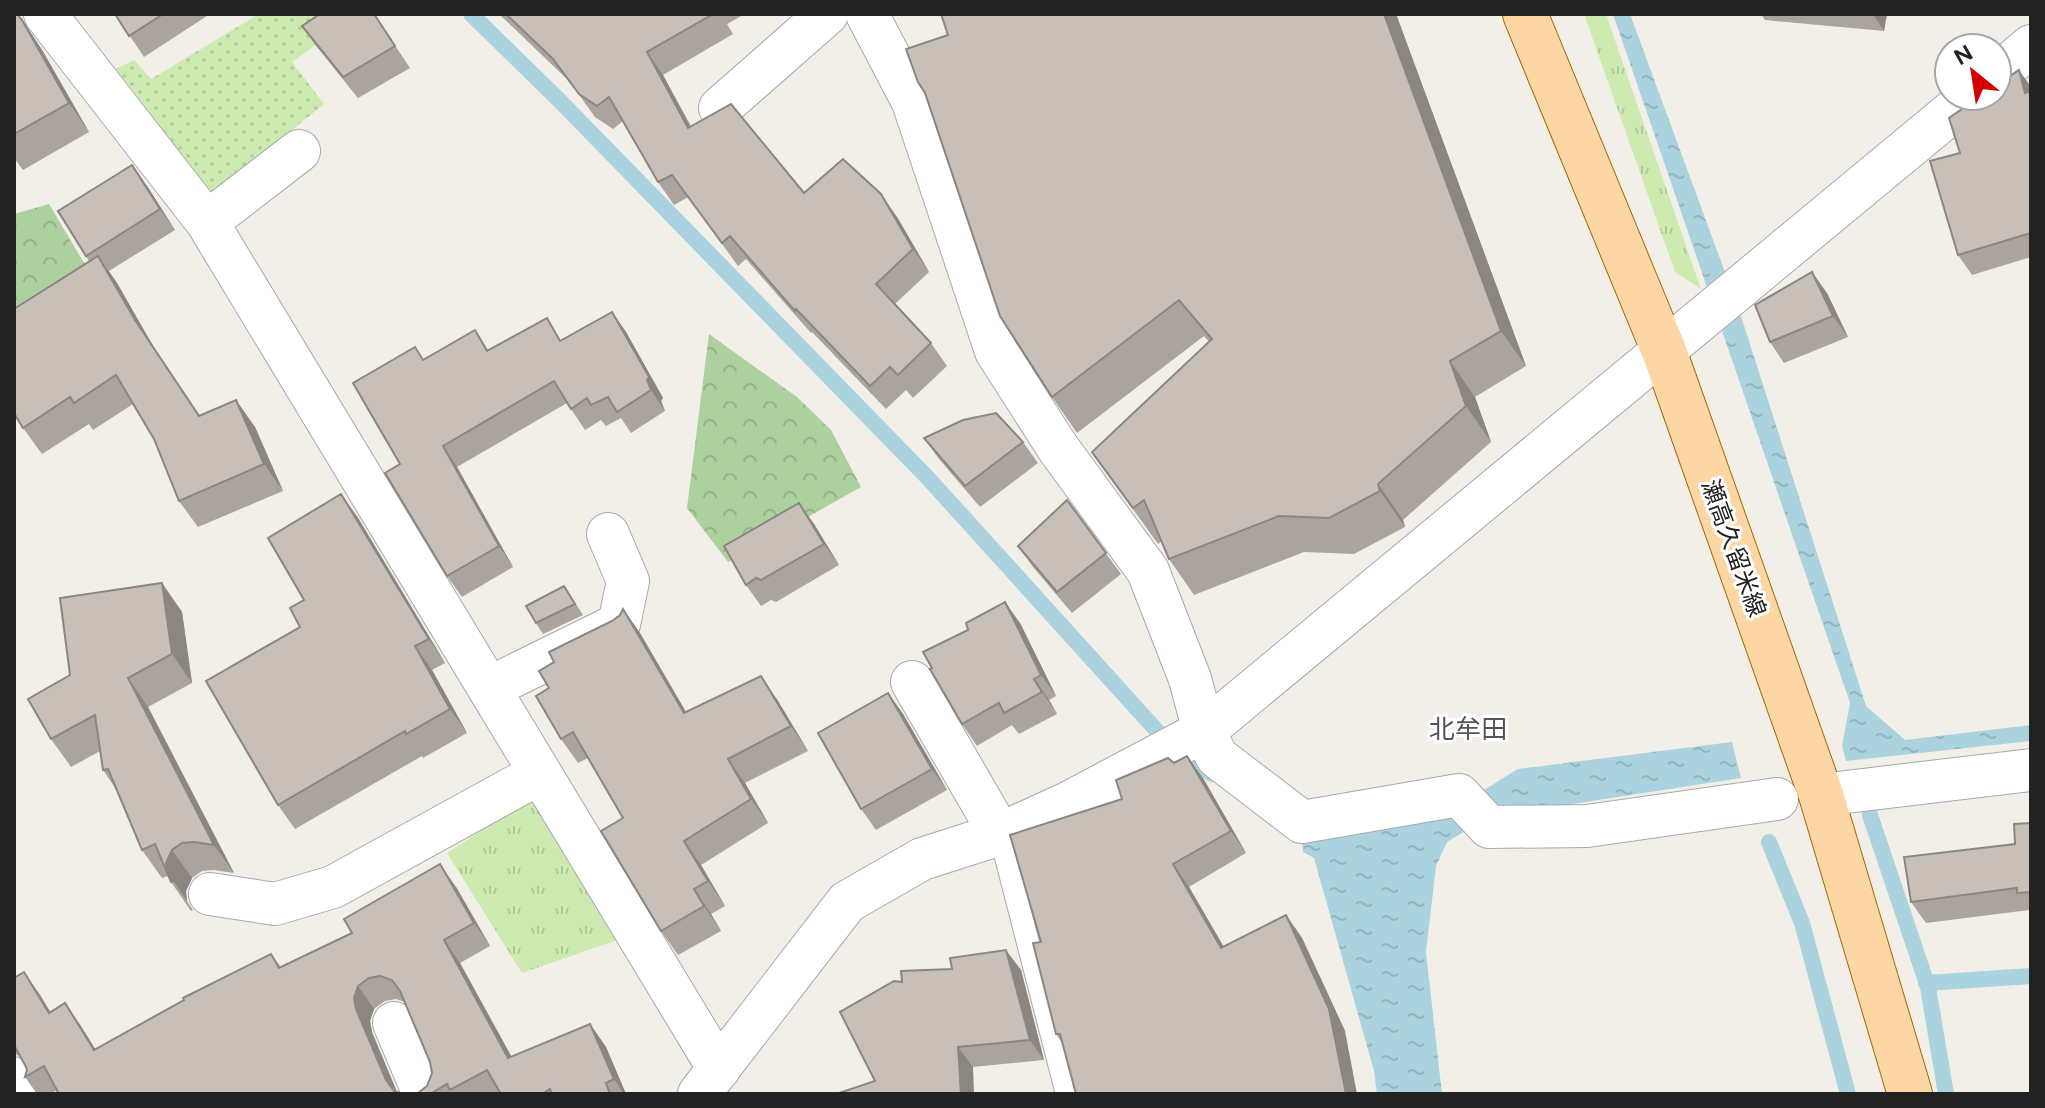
<svg xmlns="http://www.w3.org/2000/svg" width="2045" height="1108" font-family="Figtree,'Noto Sans JP',sans-serif">
<style>
.grass{fill:url(#grass-tufts)}
.forest{fill:url(#forest-crowns)}
.garden{fill:url(#garden-dots)}
.water{fill:url(#water-ripples)}
.lines{fill:none;stroke-linecap:round;stroke-linejoin:round}
.stream{stroke:#aad3df;stroke-width:16}
.lane-casing{stroke:#a9a9a9;stroke-width:24}
.street-casing{stroke:#a9a9a9;stroke-width:44}
.primary-casing{stroke:#a06b00;stroke-width:46}
.lane{stroke:#fff;stroke-width:22}
.street{stroke:#fff;stroke-width:42}
.primary{stroke:#fcd6a4;stroke-width:44}
.wall{fill:#aba49e}
.shaded-wall{fill:#8b8681}
.building{fill:#c7bfb8;stroke:#8b8681;stroke-width:2}
.labels{text-anchor:middle;dominant-baseline:central;stroke-width:6;stroke-linejoin:round;paint-order:stroke}
.street-label{font-size:24px;fill:#222;stroke:#fff}
.neighbourhood-label{font-size:26px;fill:#555;stroke:#fff}
</style>
<defs>
<pattern id="grass-tufts" width="24" height="20" patternUnits="userSpaceOnUse" patternTransform="scale(2)"><rect width="24" height="20" fill="#cdebb0"/><path d="M3 7l-1-3M5 7V3M7 7l1-3M15 17l-1-3M17 17v-4M19 17l1-3" fill="none" stroke="#b0c997"/></pattern>
<pattern id="forest-crowns" width="20" height="18" patternUnits="userSpaceOnUse" patternTransform="scale(2)"><rect width="20" height="18" fill="#add19e"/><path d="M2 6a3 3 0 1 1 6 0M12 15a3 3 0 1 1 6 0" fill="none" stroke="#95b388"/></pattern>
<pattern id="garden-dots" width="8" height="8" patternUnits="userSpaceOnUse" patternTransform="scale(2)"><rect width="8" height="8" fill="#cdebb0"/><path d="M2 2h.1M6 6h.1" fill="none" stroke="#b0c997" stroke-width="1.8" stroke-linecap="round"/></pattern>
<pattern id="water-ripples" width="26" height="14" patternUnits="userSpaceOnUse" patternTransform="scale(2)"><rect width="26" height="14" fill="#aad3df"/><path d="M2 4q2-2 4 0t4 0M15 11q2-2 4 0t4 0" fill="none" stroke="#92b5bf"/></pattern>
</defs>
<rect width="100%" height="100%" fill="#f2efe9"/>
<g class="grass">
<path d="M1584 14H1606L1701 289 1675 272Z"/>
<path d="M527 801 549 807 623 938 522 973 447 853Z"/>
</g>
<g class="forest">
<path d="M49 204 96 283 14 343V214Z"/>
<path d="M709 334 797 397 831 430 861 487 728 562 687 508Z"/>
</g>
<path class="garden" d="M259 14H358L292 62 324 104 212 195 116 69 134 60 151 79Z"/>
<g class="water">
<path d="M1613 14H1630L1740 313 1866 706 1905 740 2031 725V741L1846 761 1842 746 1850 703Z"/>
<path d="M1732 742 1741 778 1559 806 1499 805 1475 820 1477 824 1447 842 1436 866 1426 952 1442 1094H1377L1374 1071 1314 858 1303 852 1302 838 1435 820 1518 769Z"/>
</g>
<g class="lines">
<g class="stream">
<path d="M471 14 559 100 927 477 1158 732 1212 774"/>
<path d="M1870 815 1928 987 1946 1094"/>
<path d="M1769 842 1802 923 1848 1094"/>
<path d="M1926 983 2031 976"/>
</g>
<g class="lane-casing">
<g id="lane">
<path d="M1000 834 1067 1094"/>
<path d="M14 1068 29 1094"/>
</g>
</g>
<g class="street-casing">
<g id="street">
<path d="M45 14 207 222 719 1069"/>
<path d="M867 14 913 102 996 351 1058 448 1148 571 1190 679 1204 731 1217 757 1302 822 1459 795 1489 827 1587 826 1777 799"/>
<path d="M1997 75 2031 46"/>
<path d="M720 108 827 14"/>
<path d="M207 222 299 151"/>
<path d="M912 682 1000 834"/>
<path d="M489 688 619 624 628 581 608 534"/>
<path d="M1821 795 2031 770"/>
<path d="M210 894 275 904 333 887 540 773"/>
<path d="M394 1023 424 1094"/>
<path d="M699 1094 847 902 922 859 1000 834 1068 803 1204 731 1971 96"/>
</g>
</g>
<g class="primary-casing">
<path id="primary" d="M1525 14 1664 351 1821 795 1910 1094"/>
</g>
<use href="#lane" class="lane"/>
<use href="#street" class="street"/>
<use href="#primary" class="primary"/>
</g>
<g class="wall">
<path d="M14 14 22 19 42 50 89 132 23 170 14 158Z"/>
<path d="M115 14H210L144 57Z"/>
<path d="M374 14 410 68 358 98 317 47 302 26Z"/>
<path d="M499 14H745L727 24 733 34 663 75 691 126 804 193 897 217 929 272 895 304 931 343 947 366 913 398 906 390 886 409 812 332 811 333 746 259 738 266 688 197 674 205 658 182 623 121 613 129 595 117 569 81Z"/>
<path d="M1396 14 1526 366 1475 397 1491 442 1403 520 1405 527 1354 554 1304 552 1194 595 1169 559 1162 541 1158 544 1092 452 1209 342 1204 336 1077 433 1052 397 925 93Z"/>
<path d="M1761 14H1887L1884 31 1765 20Z"/>
<path d="M2031 87V257L1972 275 1958 255Z"/>
<path d="M147 186 175 230 109 271 117 283 153 346 200 416 255 427 283 491 198 527 179 501 154 439 133 404 93 430 89 424 42 454 23 428 89 261 58 211Z"/>
<path d="M1827 293 1848 337 1784 363 1770 342Z"/>
<path d="M612 312 626 332 663 398 661 401 665 411 631 433 621 418 606 426 601 420 585 430 567 403 457 467 513 567 462 597 447 576 400 464 475 330 488 350 562 340Z"/>
<path d="M924 438 1023 442 1038 463 980 507 939 459Z"/>
<path d="M341 494 358 518 445 663 432 670 467 733 423 758 422 756 295 829 278 805 304 600Z"/>
<path d="M1067 500 1121 574 1072 613 1033 567 1018 546Z"/>
<path d="M799 503 814 524 839 565 776 602 771 600 761 606 746 585Z"/>
<path d="M162 583 182 612 192 683 148 707 234 873 214 870 202 871 192 878 186 891 187 902 193 910 191 911 171 882 168 876 162 878 142 850 116 789 103 770 100 751 71 767 51 739 70 675Z"/>
<path d="M564 586 583 615 543 634 536 623Z"/>
<path d="M623 609 640 633 686 712 761 676 778 701 808 751 745 783 768 823 701 865 725 906 711 914 721 931 678 955 661 931 623 818 588 758 578 763 561 739 549 688 554 662 612 621 620 615Z"/>
<path d="M1020 623 1056 696 1049 700 1057 714 1019 734 1012 725 977 746 962 724Z"/>
<path d="M888 693 903 714 947 790 876 830 861 809Z"/>
<path d="M1174 763 1203 778 1246 853 1189 887 1224 947 1286 915 1302 938 1345 1031 1062 1043 1056 1034 1041 942 1122 799Z"/>
<path d="M2031 823V912L2029 910 1926 923 1911 902 2015 844Z"/>
<path d="M456 887 490 946 460 963 511 1057 590 1024 606 1047 626 1094H411L418 1093 427 1086 432 1073 430 1062 405 1002 396 999 385 1001 374 1009 370 1021 372 1032 57 1090 51 1094H37L25 1077 27 1070 20 1056 14 1054V978L40 995 50 1013 65 1003 95 1049 271 954 281 967Z"/>
<path d="M1021 970 1044 1060 973 1067 875 1081 902 982Z"/>
</g>
<g class="shaded-wall">
<path d="M16 14H18L42 50 89 132 69 103Z"/>
<path d="M1384 14H1396L1526 366 1501 331Z"/>
<path d="M1873 14H1887L1884 31Z"/>
<path d="M647 52 663 75 703 151 688 128Z"/>
<path d="M2019 70 2031 87V101L2025 93Z"/>
<path d="M132 165 147 186 175 230 160 209Z"/>
<path d="M881 194 897 217 929 272 913 249Z"/>
<path d="M98 256 117 283 153 346 218 443 135 320Z"/>
<path d="M1812 272 1827 293 1848 337 1833 316Z"/>
<path d="M612 312 626 332 663 398 661 401 665 411 651 390Z"/>
<path d="M1450 361 1475 397 1491 442 1466 406Z"/>
<path d="M236 400 255 427 283 491 264 464Z"/>
<path d="M443 446 457 467 513 567 499 546Z"/>
<path d="M1378 484 1403 520 1405 527 1380 491Z"/>
<path d="M341 494 358 518 445 663 429 639Z"/>
<path d="M799 503 814 524 839 565 824 544Z"/>
<path d="M162 583 182 612 192 683 172 654Z"/>
<path d="M1005 602 1020 623 1056 696 1041 675Z"/>
<path d="M623 609 640 633 701 738 684 713Z"/>
<path d="M415 646 432 670 467 733 450 709Z"/>
<path d="M761 676 778 701 808 751 791 726Z"/>
<path d="M128 678 148 707 234 873 214 845Z"/>
<path d="M1034 679 1049 700 1057 714 1042 692Z"/>
<path d="M888 693 903 714 947 790 932 769Z"/>
<path d="M1187 756 1203 778 1246 853 1231 831Z"/>
<path d="M728 759 745 783 768 823 751 799Z"/>
<path d="M684 841 701 865 725 906 708 881Z"/>
<path d="M172 850 192 878 186 891 187 902 193 910 168 873 166 863Z"/>
<path d="M440 864 456 887 490 946 474 923Z"/>
<path d="M1173 864 1189 887 1237 970 1221 948Z"/>
<path d="M694 889 711 914 721 931 704 906Z"/>
<path d="M1286 915 1302 938 1345 1031 1357 1094H1346Z"/>
<path d="M444 940 460 963 525 1081 508 1058Z"/>
<path d="M1006 950 1021 970 1044 1060 1030 1040Z"/>
<path d="M24 972 40 995 65 1036 49 1013Z"/>
<path d="M358 986 374 1009 370 1021 372 1032 398 1094 386 1080 356 1009 354 998Z"/>
<path d="M65 1003 81 1026 110 1073 94 1050Z"/>
<path d="M590 1024 606 1047 626 1094H624L614 1079Z"/>
<path d="M958 1047 973 1067 974 1094H961Z"/>
</g>
<g class="building">
<path d="M14 14H17L22 20 69 103 14 134Z"/>
<path d="M115 14H163L129 36Z"/>
<path d="M320 14H374L395 46 343 77 302 26Z"/>
<path d="M506 14H713L647 52 688 128 731 104 804 193 843 159 881 194 913 249 876 284 931 343 898 375 890 367 870 386 796 309 795 311 730 236 722 243 672 175 658 182 609 97 597 106 579 94 553 59Z"/>
<path d="M941 14H1384L1501 331 1450 361 1466 406 1378 484 1380 491 1329 518 1279 516 1169 559 1144 500 1133 508 1092 452 1212 339 1179 300 1052 397 1000 316 925 93 918 82 906 49 948 35Z"/>
<path d="M2019 70 2025 93 2031 91V233L1958 255 1930 161 1960 153 1949 118 1981 96H1997V85Z"/>
<path d="M132 165 160 209 86 256 58 211Z"/>
<path d="M98 256 135 320 199 416 236 400 264 464 179 501 154 439 116 375 74 403 70 397 23 428 14 413V309Z"/>
<path d="M1812 272 1833 316 1770 342 1755 305Z"/>
<path d="M612 312 649 377 647 380 651 390 617 412 608 397 591 405 587 398 571 409 554 381 443 446 499 546 447 576 385 473 400 464 353 383 415 347 423 360 475 330 487 351 547 318 560 341Z"/>
<path d="M996 413 1023 442 965 486 924 438 963 420Z"/>
<path d="M341 494 429 639 415 646 450 709 406 734 405 731 278 805 206 681 300 627 290 608 304 600 268 538Z"/>
<path d="M1067 500 1106 553 1057 592 1018 546Z"/>
<path d="M799 503 824 544 761 580 756 578 746 585 724 546Z"/>
<path d="M162 583 172 654 128 678 214 845 194 842 182 843 172 850 166 863 168 873 173 881 171 882 155 844 142 850 108 769 103 770 95 715 51 739 28 699 70 675 60 598Z"/>
<path d="M564 586 575 604 536 623 526 606Z"/>
<path d="M1005 602 1041 675 1034 679 1042 692 1004 713 999 703 962 724 930 669 932 668 923 652 968 630 966 623Z"/>
<path d="M623 609 684 713 761 676 791 726 728 759 751 799 684 841 708 881 694 889 704 906 661 931 601 831 623 818 573 732 561 739 536 696 549 688 539 671 554 662 549 652 612 621 620 615Z"/>
<path d="M888 693 932 769 861 809 818 733Z"/>
<path d="M1187 756 1231 831 1173 864 1221 948 1286 915 1329 1009 1346 1094H1076L1060 1034H1056L1033 943 1041 942 1010 835 1122 799 1116 780 1168 758 1174 763Z"/>
<path d="M2031 823V892L2017 893V888L1911 902 1904 857 2015 844 2014 824Z"/>
<path d="M440 864 474 923 444 940 508 1058 590 1024 614 1079 606 1083 610 1094H552L550 1089 542 1094H501L487 1070 450 1090 447 1084 430 1094H411L418 1093 427 1086 432 1073 430 1062 400 991 392 980 380 976 369 978 358 986 354 998 356 1009 386 1080 394 1091 403 1094H59L44 1066 25 1077 27 1070 25 1065 14 1045V978L24 972 49 1013 65 1003 94 1050 184 1000 183 998 271 954 279 968 352 933 344 919Z"/>
<path d="M1006 950 1030 1040 958 1047 961 1094H836L875 1081 840 1012 894 981 902 982 901 971 952 969 950 958Z"/>
</g>
<g class="labels">
<g class="street-label">
<text transform="translate(1734 548) rotate(70)">瀬高久留米線</text>
</g>
<g class="neighbourhood-label">
<text x="1468" y="729">北牟田</text>
</g>
</g>
<rect width="2045" height="1108" fill="none" stroke="#222222" stroke-width="32"/>
<g transform="translate(1973 72) rotate(330)"><circle r="38" fill="#ffffff" stroke="#a7a7a7" stroke-width="2"/>
<path d="M0-6L14 30L0 20L-14 30Z" fill="#d40000"/>
<text y="-12" font-size="22" font-weight="bold" text-anchor="middle" fill="#222222">N</text>
</g>
</svg>
